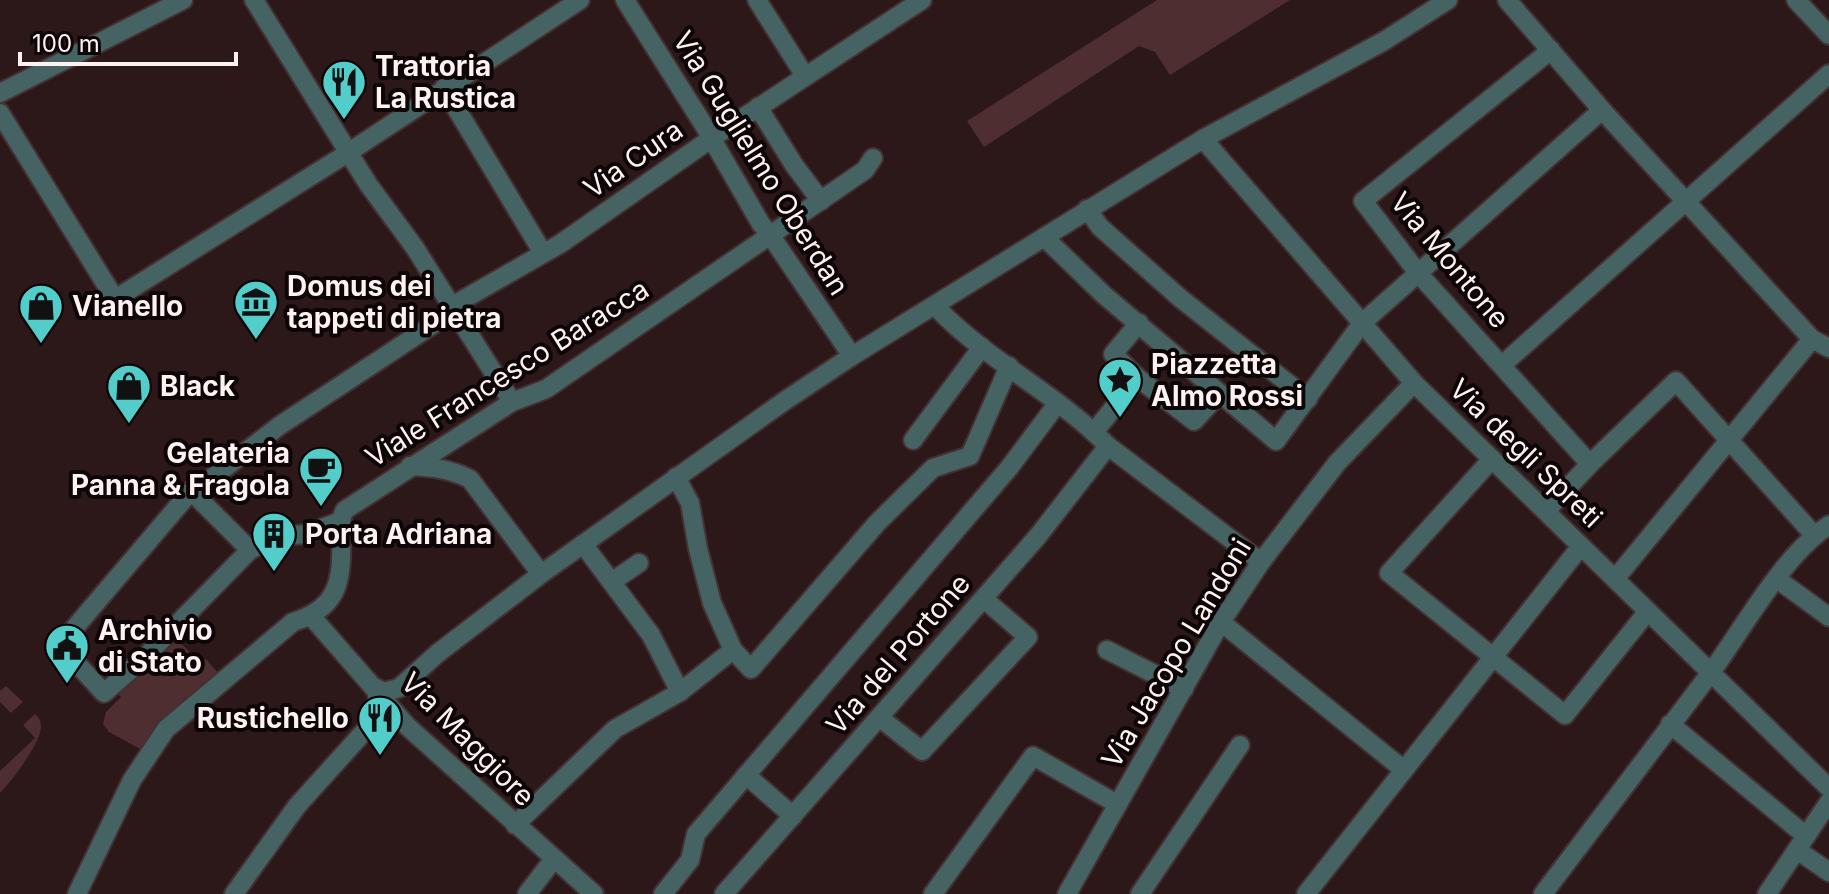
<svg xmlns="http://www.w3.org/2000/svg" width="1829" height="894" font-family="Inter,sans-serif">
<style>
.green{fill:#4e2e31}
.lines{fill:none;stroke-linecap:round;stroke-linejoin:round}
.minor-casing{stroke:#453133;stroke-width:22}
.minor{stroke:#456362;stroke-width:18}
.labels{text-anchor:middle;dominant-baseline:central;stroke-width:8;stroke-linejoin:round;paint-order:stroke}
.poi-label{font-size:28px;font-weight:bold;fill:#fef1f2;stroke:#0e0606;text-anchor:start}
.street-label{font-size:28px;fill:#fef1f2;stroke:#0e0606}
</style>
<rect width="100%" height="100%" fill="#2c1719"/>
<g class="green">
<path d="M1157 0H1290L1170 75 1155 52 1139 46 984 147 967 121Z"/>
<path d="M178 640 200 663 206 659 218 673C184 699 164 712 142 750L109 732 103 724 106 712 121 697 118 694Z"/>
<path d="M6 686 23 702 11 713 0 702V691Z"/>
<path d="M35 714C39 718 40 719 41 725 43 740 11 782 0 793V771L35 738 23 725Z"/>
</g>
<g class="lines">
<g class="minor-casing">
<g id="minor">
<path d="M254 0 368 184 415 248 512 402"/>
<path d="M625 0 705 127 761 224 771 236 852 356"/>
<path d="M757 0 805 76"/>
<path d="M1507 0 1602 110 1812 339 1829 348"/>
<path d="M1796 0 1829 35"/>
<path d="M1551 50 1363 201 1418 273 1590 464"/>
<path d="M444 88 543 253"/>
<path d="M0 93 183 0"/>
<path d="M758 107 794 165 821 201"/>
<path d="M0 113 115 299 343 156 580 0"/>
<path d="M1203 139 1414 383 1829 788"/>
<path d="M1087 209 1100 227 1180 298 1308 399"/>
<path d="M1044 237 1104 295 1276 441 1362 323 1602 110"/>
<path d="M452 306 560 244 712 138 922 0"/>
<path d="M935 306C986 360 1056 393 1108 446L1261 562"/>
<path d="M1139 323 1113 354 1138 378 1194 421 1219 394"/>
<path d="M1502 365 1829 74"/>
<path d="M1094 432 1138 378"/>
<path d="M913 440 982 347"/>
<path d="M1492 459 1389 573 1565 715 1648 611"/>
<path d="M410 466C432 467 450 469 470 479L541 574"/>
<path d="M213 477 279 426 455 310"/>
<path d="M676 477 690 503 698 549 712 603 733 650 751 669 877 523 933 468 970 456 1009 366"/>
<path d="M1546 511 1590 464 1676 381 1814 535"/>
<path d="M583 544 651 635 680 692"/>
<path d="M250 550 191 491 60 645 104 693 143 659 250 550 274 537 306 534 341 521"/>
<path d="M1615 579 1812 339"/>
<path d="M1777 579 1829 617"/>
<path d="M613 581 639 563"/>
<path d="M311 616 407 726 594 894"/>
<path d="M1221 622 1404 770"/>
<path d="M1107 650 1184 689"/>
<path d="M376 688 384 692 399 688 438 653 541 574 786 400 852 356 1203 139 1384 41 1448 0"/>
<path d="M880 718 922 751 1028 637 984 599"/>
<path d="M1670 724 1806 836"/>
<path d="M746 775 793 816"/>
<path d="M515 825 615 729 680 692 733 650"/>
<path d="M1797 850 1829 872"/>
<path d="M77 894 132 780 166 729 293 622C336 609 343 583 341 541 341 530 339 520 345 510L512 402 546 389 865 170 873 158"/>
<path d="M234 894 297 806 370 725 378 702 376 688"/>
<path d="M527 894 553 860"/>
<path d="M663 894 690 860 696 834 1009 468 1057 404"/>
<path d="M724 894 1038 536 1108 446"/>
<path d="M933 894 1033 756 1117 804"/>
<path d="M1067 894 1221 622 1261 562 1337 463 1414 383"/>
<path d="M1140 894 1240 745"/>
<path d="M1306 894 1581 546"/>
<path d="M1543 894C1599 819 1656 746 1712 671 1744 627 1784 554 1829 525"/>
<path d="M1767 894 1829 802"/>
</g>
</g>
<use href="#minor" class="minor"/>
</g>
<defs>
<g id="restaurant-pin" transform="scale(2.3)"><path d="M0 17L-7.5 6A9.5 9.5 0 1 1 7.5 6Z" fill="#53cdca" stroke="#0e0606"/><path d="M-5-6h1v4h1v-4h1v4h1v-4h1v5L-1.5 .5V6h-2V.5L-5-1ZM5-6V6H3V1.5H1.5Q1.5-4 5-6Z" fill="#111"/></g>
<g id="museum-pin" transform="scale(2.3)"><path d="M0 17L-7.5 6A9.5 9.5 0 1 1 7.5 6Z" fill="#53cdca" stroke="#0e0606"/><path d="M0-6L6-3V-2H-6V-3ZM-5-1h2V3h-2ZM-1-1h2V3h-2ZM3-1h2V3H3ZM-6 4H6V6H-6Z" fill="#111"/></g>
<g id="shop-pin" transform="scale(2.3)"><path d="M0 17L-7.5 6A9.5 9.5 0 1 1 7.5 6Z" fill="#53cdca" stroke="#0e0606"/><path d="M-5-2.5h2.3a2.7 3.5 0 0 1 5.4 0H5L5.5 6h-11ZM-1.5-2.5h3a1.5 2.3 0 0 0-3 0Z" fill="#111"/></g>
<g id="sight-pin" transform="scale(2.3)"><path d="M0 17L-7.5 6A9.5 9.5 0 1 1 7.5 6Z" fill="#53cdca" stroke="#0e0606"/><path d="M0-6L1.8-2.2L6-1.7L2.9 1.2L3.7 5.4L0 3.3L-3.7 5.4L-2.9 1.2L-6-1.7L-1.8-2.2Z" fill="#111"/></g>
<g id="cafe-pin" transform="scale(2.3)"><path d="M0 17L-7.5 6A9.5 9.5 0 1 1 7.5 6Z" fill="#53cdca" stroke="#0e0606"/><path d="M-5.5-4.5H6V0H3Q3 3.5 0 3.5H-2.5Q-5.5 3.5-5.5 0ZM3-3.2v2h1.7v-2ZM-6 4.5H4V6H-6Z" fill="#111"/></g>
<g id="building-pin" transform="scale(2.3)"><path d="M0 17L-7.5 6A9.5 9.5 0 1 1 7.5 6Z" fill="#53cdca" stroke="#0e0606"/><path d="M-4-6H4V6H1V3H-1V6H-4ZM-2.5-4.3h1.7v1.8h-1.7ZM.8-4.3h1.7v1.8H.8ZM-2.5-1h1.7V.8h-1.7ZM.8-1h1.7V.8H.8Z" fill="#111"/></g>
<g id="civic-pin" transform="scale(2.3)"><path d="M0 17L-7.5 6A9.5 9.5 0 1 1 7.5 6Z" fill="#53cdca" stroke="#0e0606"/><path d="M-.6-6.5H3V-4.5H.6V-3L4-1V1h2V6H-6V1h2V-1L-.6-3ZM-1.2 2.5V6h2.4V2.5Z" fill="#111"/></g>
</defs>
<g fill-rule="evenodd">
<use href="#restaurant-pin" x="344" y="82"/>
<use href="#museum-pin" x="256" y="302"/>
<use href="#shop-pin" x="41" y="306"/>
<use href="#sight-pin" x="1120" y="380"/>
<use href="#shop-pin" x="129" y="386"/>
<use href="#cafe-pin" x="321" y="469"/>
<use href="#building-pin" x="274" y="534"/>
<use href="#civic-pin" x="67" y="646"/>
<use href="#restaurant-pin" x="380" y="718"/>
</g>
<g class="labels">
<g class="poi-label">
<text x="375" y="66">Trattoria<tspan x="375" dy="32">La Rustica</tspan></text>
<text x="287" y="286">Domus dei<tspan x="287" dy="32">tappeti di pietra</tspan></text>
<text x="72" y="306">Vianello</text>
<text x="1151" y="364">Piazzetta<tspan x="1151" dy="32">Almo Rossi</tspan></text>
<text x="160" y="386">Black</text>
<text x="290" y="453" text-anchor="end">Gelateria<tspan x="290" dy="32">Panna &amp; Fragola</tspan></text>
<text x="305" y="534">Porta Adriana</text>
<text x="98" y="630">Archivio<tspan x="98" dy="32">di Stato</tspan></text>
<text x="349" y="718" text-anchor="end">Rustichello</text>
</g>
<g class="street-label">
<text transform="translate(633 159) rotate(-35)">Via Cura</text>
<text transform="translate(761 163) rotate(58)">Via Guglielmo Oberdan</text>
<text transform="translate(1450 260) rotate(50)">Via Montone</text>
<text transform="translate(507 373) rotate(-32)">Viale Francesco Baracca</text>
<text transform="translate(1526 453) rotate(44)">Via degli Spreti</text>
<text transform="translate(1176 653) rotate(-59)">Via Jacopo Landoni</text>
<text transform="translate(898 654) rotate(-49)">Via del Portone</text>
<text transform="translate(468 739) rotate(45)">Via Maggiore</text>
</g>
</g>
<path d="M20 52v12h216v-12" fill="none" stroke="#fef1f2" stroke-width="4"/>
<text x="32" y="52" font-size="24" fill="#fef1f2" stroke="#0e0606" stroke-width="6" paint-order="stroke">100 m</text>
</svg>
